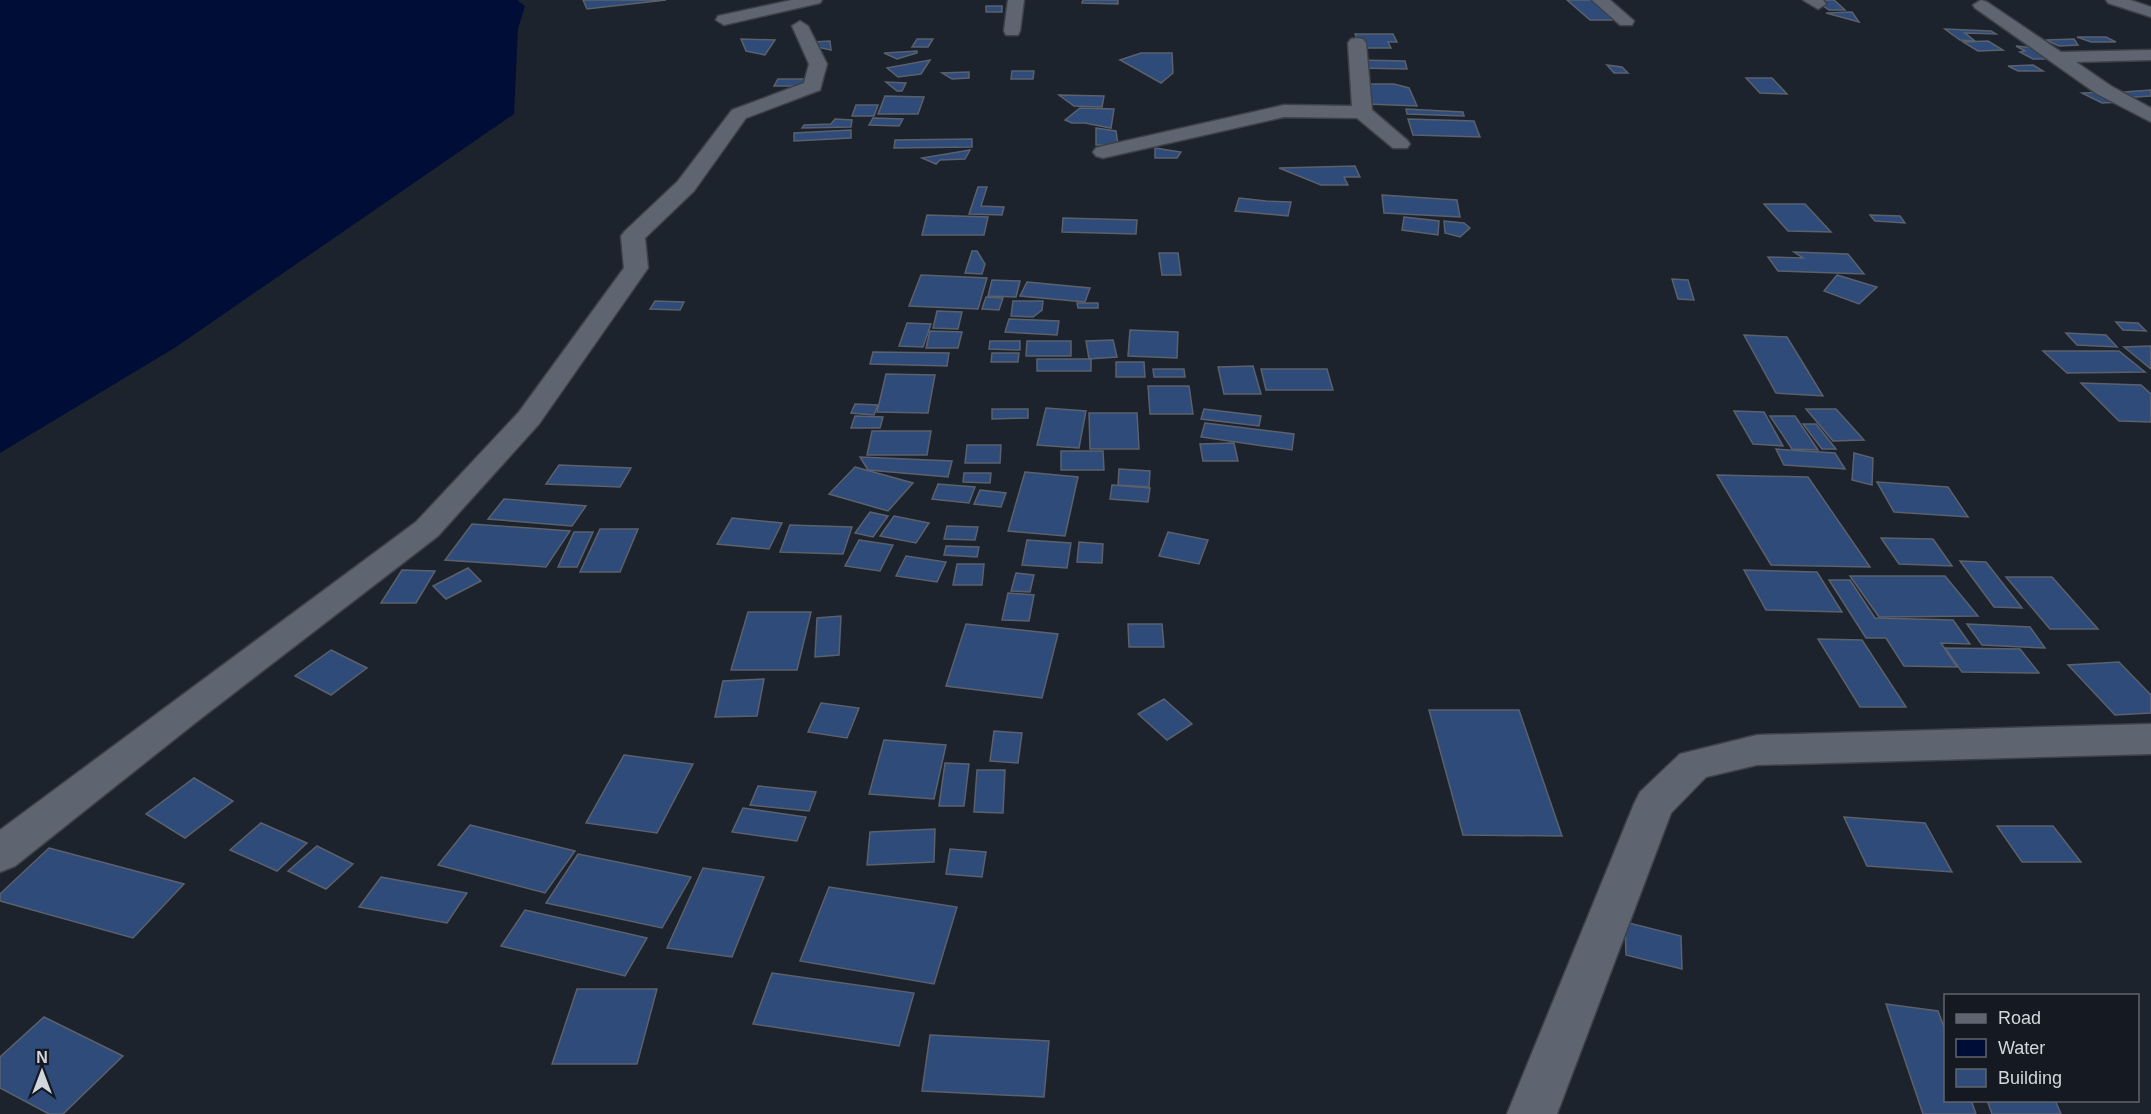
<svg xmlns="http://www.w3.org/2000/svg" width="2151" height="1114" font-family="Helvetica,sans-serif">
<style>
.water{fill:#000e37}
.building{fill:#2f4b7a;stroke:#5b616c;stroke-width:1.5}
.lines{fill:none;stroke-linecap:round;stroke-linejoin:round}
.street-casing{stroke:#3d4148;stroke-width:3}
.secondary-casing{stroke:#3d4148;stroke-width:3}
.street{fill:#5f6570;fill-rule:evenodd}
.secondary{fill:#5f6570;fill-rule:evenodd}
</style>
<rect width="100%" height="100%" fill="#1d232c"/>
<path class="water" d="M0 0H517L525 6 518 29 514 114 176 347 0 453Z"/>
<g class="building">
<path d="M583 0H666L587 9Z"/>
<path d="M1083 0H1118V4L1082 3Z"/>
<path d="M1567 0H1597L1620 20H1590Z"/>
<path d="M1815 0H1834L1845 10H1829Z"/>
<rect x="986" y="6" width="16" height="6"/>
<path d="M1852 12 1859 22 1826 13Z"/>
<path d="M1945 29 1991 31 1996 34 1965 33 1975 41 1960 40Z"/>
<path d="M1355 34H1393L1397 42H1388L1391 48H1361Z"/>
<path d="M2077 37H2106L2116 42H2091Z"/>
<path d="M741 39 775 40 765 55 746 51Z"/>
<path d="M917 39H933L928 47H912Z"/>
<path d="M2074 39 2078 45 2059 46 2046 40Z"/>
<path d="M830 41 831 50 812 46V42Z"/>
<path d="M1988 41 2003 50 1978 51 1963 42Z"/>
<path d="M2016 46 2037 48 2056 59H2033L2020 52 2025 51Z"/>
<path d="M917 51V53L897 59 884 53Z"/>
<path d="M1141 53H1172L1173 73 1161 83 1120 60Z"/>
<path d="M930 60 921 74 898 77 887 68Z"/>
<path d="M1358 60 1405 61 1407 69 1359 68Z"/>
<path d="M1607 65 1622 67 1628 73H1614Z"/>
<path d="M2033 65 2043 71H2018L2008 66Z"/>
<path d="M1012 71H1034L1033 79H1011Z"/>
<path d="M969 72V78L952 79 942 73Z"/>
<path d="M1746 78H1772L1787 94 1760 93Z"/>
<path d="M778 79H811L807 86H774Z"/>
<path d="M886 82 906 83 902 91H897Z"/>
<path d="M1363 84H1394L1409 88 1417 106 1367 104Z"/>
<path d="M2151 90V96L2123 98 2111 93Z"/>
<path d="M2104 92 2125 102 2102 103 2082 93Z"/>
<path d="M1059 95 1104 96 1102 107 1074 106Z"/>
<path d="M885 96 924 97 918 114H878Z"/>
<path d="M856 105H878L874 116H852Z"/>
<path d="M1080 108 1114 109 1111 128 1085 123H1072L1065 120Z"/>
<path d="M1406 109 1463 112 1464 116 1407 114Z"/>
<path d="M873 118 903 119 899 126 869 125Z"/>
<path d="M835 119 852 120 851 127 802 128 804 125 831 124Z"/>
<path d="M1408 119 1474 121 1480 137 1413 135Z"/>
<path d="M1096 128 1116 131 1118 145H1096Z"/>
<path d="M851 130V138L794 141V133Z"/>
<path d="M972 139V147L894 148 895 140Z"/>
<path d="M1155 148 1181 152 1177 158H1155Z"/>
<path d="M970 150 965 159 940 160 936 164 922 158Z"/>
<path d="M1355 166 1360 177H1344L1348 185H1321L1279 168Z"/>
<path d="M978 187H987L981 206 1004 207 1002 215 969 214Z"/>
<path d="M1382 195 1457 200 1460 217 1384 213Z"/>
<path d="M1239 198 1266 201 1291 202 1288 216 1235 211Z"/>
<path d="M1764 204H1805L1831 232 1788 231Z"/>
<path d="M927 215 988 217 984 235H922Z"/>
<path d="M1870 215 1900 216 1905 223 1875 221Z"/>
<path d="M1404 217 1439 221 1438 235 1402 230Z"/>
<path d="M1063 218 1137 220 1136 234 1062 232Z"/>
<path d="M1444 221 1464 223 1470 228 1460 237 1445 233Z"/>
<path d="M972 251H977L985 264 982 274 965 273Z"/>
<path d="M1794 252 1848 254 1864 274 1778 271 1768 257 1803 258Z"/>
<path d="M1159 253H1178L1181 275H1162Z"/>
<path d="M921 275 987 278 978 309 909 306Z"/>
<path d="M1837 275 1877 287 1859 304 1824 291Z"/>
<path d="M1672 279 1688 280 1694 300 1678 299Z"/>
<path d="M992 280 1020 281 1016 297 988 296Z"/>
<path d="M1027 282 1090 288 1085 302 1020 296Z"/>
<path d="M986 297 1003 298 999 310 982 309Z"/>
<path d="M655 301 684 302 680 310 650 309Z"/>
<path d="M1013 301H1043L1042 310 1033 317 1011 316Z"/>
<path d="M1077 303H1098V308H1078Z"/>
<path d="M937 311 962 312 958 329 933 328Z"/>
<path d="M1009 319 1059 321 1057 335 1005 332Z"/>
<path d="M2116 322 2138 323 2146 331 2123 330Z"/>
<path d="M907 323 931 324 923 347 899 346Z"/>
<path d="M1130 330 1178 332 1177 358 1128 356Z"/>
<path d="M930 331 962 332 958 348H926Z"/>
<path d="M2066 333 2106 335 2117 347 2077 345Z"/>
<path d="M1744 335 1787 337 1823 396 1776 393Z"/>
<path d="M1113 340 1117 357 1089 359 1086 341Z"/>
<path d="M990 341H1020V350L989 349Z"/>
<path d="M1027 341H1071V356H1026Z"/>
<path d="M2151 346V369L2124 347Z"/>
<path d="M2043 351H2119L2145 372 2067 373Z"/>
<path d="M873 352 949 353 947 366 870 364Z"/>
<path d="M992 353H1019L1018 362H991Z"/>
<rect x="1037" y="359" width="54" height="12"/>
<path d="M1116 362H1144L1145 377H1116Z"/>
<path d="M1253 366 1261 394H1224L1218 367Z"/>
<path d="M1153 369H1184L1185 377H1154Z"/>
<path d="M1261 369H1327L1333 390H1266Z"/>
<path d="M886 374 935 375 928 413 877 412Z"/>
<path d="M2081 383 2141 385 2151 394V422L2119 421Z"/>
<path d="M1148 386H1189L1193 414H1150Z"/>
<path d="M855 404 878 405 874 415 851 413Z"/>
<path d="M1046 408 1086 411 1079 448 1037 445Z"/>
<path d="M992 409H1028V418L992 419Z"/>
<path d="M1204 409 1261 416 1259 426 1201 419Z"/>
<path d="M1806 409H1836L1864 440 1833 441Z"/>
<path d="M1734 411 1764 412 1783 446 1753 444Z"/>
<path d="M1089 413H1137L1139 449H1090Z"/>
<path d="M855 416 883 417 880 428H851Z"/>
<path d="M1770 416H1795L1818 450 1792 449Z"/>
<path d="M1205 423 1294 434 1292 450 1201 437Z"/>
<path d="M1803 424H1816L1836 449H1822Z"/>
<path d="M872 431H931L927 455H867Z"/>
<path d="M1234 443 1238 461H1203L1200 444Z"/>
<path d="M967 445H1001L1000 463H965Z"/>
<path d="M1776 449 1835 453 1845 469 1784 465Z"/>
<path d="M1061 451H1103L1104 470H1061Z"/>
<path d="M1854 453 1873 458 1872 485 1852 480Z"/>
<path d="M860 457 952 461 948 477 868 470Z"/>
<path d="M559 465 631 468 620 487 546 484Z"/>
<path d="M855 467 913 483 888 511 829 494Z"/>
<path d="M1119 469 1150 471 1149 487 1118 485Z"/>
<path d="M1025 472 1078 477 1065 536 1008 531Z"/>
<path d="M964 473H991L990 483 963 482Z"/>
<path d="M1717 475 1808 477 1870 567 1771 565Z"/>
<path d="M1877 482 1948 487 1968 517 1894 512Z"/>
<path d="M938 484 975 487 969 503 932 499Z"/>
<path d="M1112 485 1150 488 1148 502 1110 499Z"/>
<path d="M980 490 1006 493 1001 507 974 504Z"/>
<path d="M504 499 586 506 572 526 488 519Z"/>
<path d="M870 512 888 516 873 537 855 533Z"/>
<path d="M894 516 929 523 916 543 880 536Z"/>
<path d="M732 518 782 523 769 549 717 544Z"/>
<path d="M472 524 570 531 546 567 445 560Z"/>
<path d="M790 525 852 527 843 554 780 552Z"/>
<path d="M947 526 978 527 975 540 944 539Z"/>
<path d="M600 529H638L620 572H580Z"/>
<path d="M574 532H593L577 567H558Z"/>
<path d="M1168 532 1208 540 1199 564 1159 556Z"/>
<path d="M1881 538 1933 539 1952 566 1899 564Z"/>
<path d="M859 540 893 545 880 571 845 566Z"/>
<path d="M1027 540 1071 543 1067 568 1022 565Z"/>
<path d="M1079 542 1103 544 1102 563 1077 562Z"/>
<path d="M946 546 979 547 977 557 944 555Z"/>
<path d="M906 556 946 562 937 582 896 576Z"/>
<path d="M1960 561 1986 562 2022 608 1994 607Z"/>
<path d="M957 564H984L982 585H953Z"/>
<path d="M468 568 481 581 446 599 433 586Z"/>
<path d="M402 570 435 571 416 603H381Z"/>
<path d="M1744 570 1817 572 1842 612 1766 610Z"/>
<path d="M1016 573 1034 575 1030 592 1011 591Z"/>
<path d="M1850 576H1945L1978 616 1879 617Z"/>
<path d="M2006 577H2052L2098 629H2050Z"/>
<path d="M1829 580H1850L1875 618 1953 620 1970 644 1941 643 1957 667 1904 666 1886 638H1866Z"/>
<path d="M1008 593 1034 595 1029 621 1002 620Z"/>
<path d="M748 612H811L797 670H731Z"/>
<path d="M841 616 839 655 815 657 817 618Z"/>
<path d="M966 624 1058 634 1042 698 946 686Z"/>
<path d="M1128 624H1162L1164 647H1129Z"/>
<path d="M1967 624 2030 627 2045 648 1982 645Z"/>
<path d="M1818 639 1862 640 1906 707H1860Z"/>
<path d="M1945 648 2020 649 2039 673 1962 672Z"/>
<path d="M331 650 367 668 331 695 295 676Z"/>
<path d="M2119 662 2151 695V713L2115 715 2068 665Z"/>
<path d="M764 679 757 716 715 717 723 681Z"/>
<path d="M1164 699 1192 724 1167 740 1138 714Z"/>
<path d="M821 703 859 708 847 738 808 732Z"/>
<path d="M1429 710H1519L1562 836 1463 835Z"/>
<path d="M994 731 1022 733 1018 763 990 761Z"/>
<path d="M884 740 946 745 934 799 869 794Z"/>
<path d="M624 755 693 764 657 833 586 823Z"/>
<path d="M945 763 969 764 964 806H939Z"/>
<path d="M977 770H1005L1003 813 974 812Z"/>
<path d="M194 778 233 801 185 838 146 814Z"/>
<path d="M758 786 816 792 809 811 750 805Z"/>
<path d="M743 808 806 817 797 841 732 832Z"/>
<path d="M1844 817 1925 823 1952 872 1867 866Z"/>
<path d="M261 823 307 843 277 871 230 850Z"/>
<path d="M470 825 575 851 545 893 438 865Z"/>
<path d="M1997 826H2053L2081 862H2022Z"/>
<path d="M935 829 934 862 867 865 870 832Z"/>
<path d="M317 846 353 864 326 889 288 871Z"/>
<path d="M49 848 184 884 133 938 0 901V894Z"/>
<path d="M950 849 986 852 982 877 946 874Z"/>
<path d="M578 854 691 877 662 928 546 903Z"/>
<path d="M703 868 764 877 732 957 667 948Z"/>
<path d="M381 877 467 893 447 923 359 907Z"/>
<path d="M829 887 957 907 934 984 800 961Z"/>
<path d="M525 910 647 938 625 976 501 946Z"/>
<path d="M1625 922 1681 936 1682 969 1626 955Z"/>
<path d="M772 973 914 993 899 1046 753 1024Z"/>
<path d="M577 989H657L637 1064H552Z"/>
<path d="M1886 1004 1938 1011 1946 1032V1100H1971L1976 1114H1923Z"/>
<path d="M44 1017 123 1056 63 1114H49L0 1088V1057Z"/>
<path d="M930 1035 1049 1041 1044 1097 922 1091Z"/>
<path d="M1987 1100H2055L2061 1114H1992Z"/>
</g>
<g class="lines">
<g class="street-casing">
<g id="street">
<path d="M792 0H822L820 3 724 25 716 20 718 16Z"/>
<path d="M1008 0H1024L1020 31 1018 35H1006L1004 31Z"/>
<path d="M1592 0H1610L1634 21 1632 25H1620Z"/>
<path d="M1803 0H1823L1826 4 1818 9Z"/>
<path d="M1981 0 1987 2 2061 52 2151 50V60L2076 62 2111 86 2151 108V122L2097 94 1975 8 1973 5Z"/>
<path d="M2106 0H2130L2151 7V17L2108 3Z"/>
<path d="M800 21 808 26 827 64 820 90 746 118 694 191 645 238 648 268 539 424 438 536 195 723 15 866 0 872V830L416 522 519 412 624 268 621 236 625 231 678 181 732 110 804 83 809 64 792 26Z"/>
<path d="M1357 38 1363 39 1366 43 1372 110 1407 140 1410 144 1407 148H1393L1357 118 1284 117 1103 158 1096 156 1093 152 1096 148 1103 146 1284 105 1352 106 1348 43 1351 39Z"/>
</g>
</g>
<g class="secondary-casing">
<path id="secondary" d="M2151 724V754L1757 765 1706 777 1671 813 1557 1114H1507L1634 804 1640 792 1680 754 1757 735Z"/>
</g>
<use href="#street" class="street"/>
<use href="#secondary" class="secondary"/>
</g>
<rect x="1944" y="994" width="195" height="108" fill="#141922" stroke="#60656c" stroke-width="1.5"/>
<rect x="1956" y="1014" width="30" height="9" fill="#5f6570" stroke="#60656c" stroke-width="1.5"/>
<text x="1998" y="1024" font-size="18" fill="#d3d6dc">Road</text>
<rect x="1956" y="1039" width="30" height="18" fill="#000e37" stroke="#60656c" stroke-width="1.5"/>
<text x="1998" y="1054" font-size="18" fill="#d3d6dc">Water</text>
<rect x="1956" y="1069" width="30" height="18" fill="#2f4b7a" stroke="#60656c" stroke-width="1.5"/>
<text x="1998" y="1084" font-size="18" fill="#d3d6dc">Building</text>
<g transform="translate(42 1072)" stroke="#141922" stroke-width="4.5" paint-order="stroke">
<path d="M0-4.5L10 22L0 15L-10 22Z" fill="#d3d6dc"/>
<text y="-9" font-size="16" font-weight="bold" text-anchor="middle" fill="#d3d6dc">N</text>
</g>
</svg>
